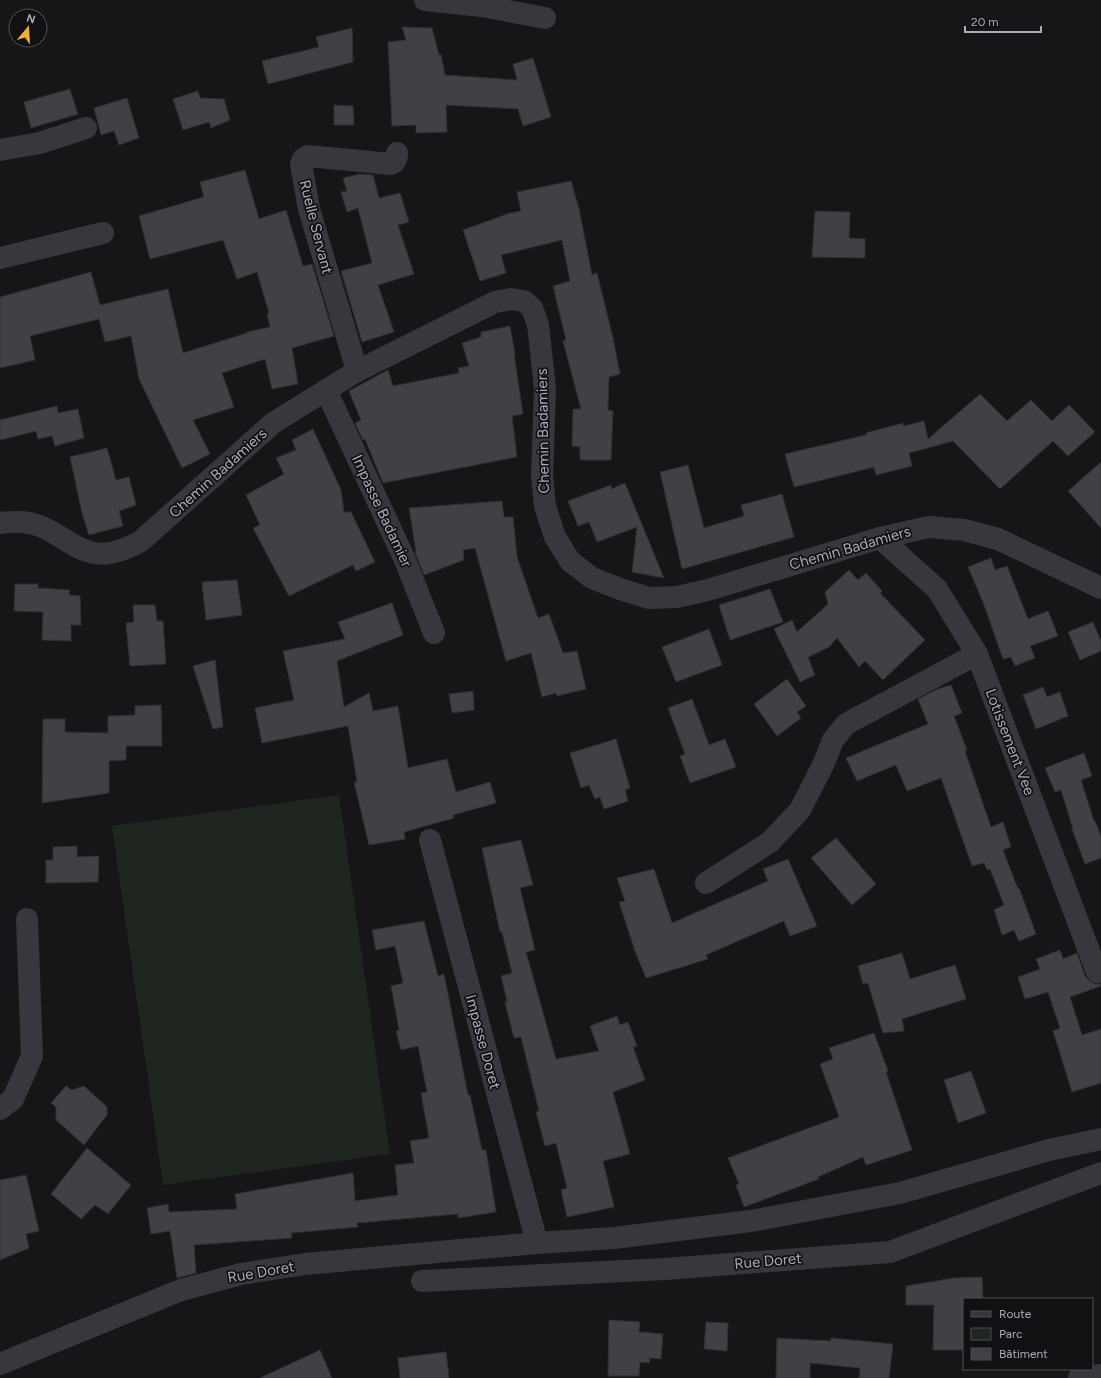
<svg xmlns="http://www.w3.org/2000/svg" width="1101" height="1378" font-family="Figtree,sans-serif">
<style>
.green{fill:#1e261f}
.building{fill:#404145;stroke:#303034}
.lines{fill:none;stroke-linecap:round;stroke-linejoin:round}
.minor{stroke:#37383d;stroke-width:22}
.labels{text-anchor:middle;dominant-baseline:central;stroke-width:3.5;stroke-linejoin:round;paint-order:stroke}
.street-label{font-size:15px;fill:#a8adb8;stroke:#111113}
</style>
<rect width="100%" height="100%" fill="#161618"/>
<path class="green" d="M339 795 390 1154 163 1185 112 826Z"/>
<g class="building">
<path d="M402 27 432 28 439 55H441L445 75 517 80 513 64 533 58 551 117 523 126 518 109 446 105 447 132 416 133V125L392 126 388 42 406 40Z"/>
<path d="M352 28 353 62 268 84 262 61 319 47 316 37Z"/>
<path d="M70 89 78 114 31 128 24 102Z"/>
<path d="M198 91 200 98 224 99 230 120 211 128 209 122 183 130 173 99Z"/>
<path d="M127 98 139 138 119 145 114 131 101 135 94 108Z"/>
<path d="M334 105 353 106 354 125H334Z"/>
<path d="M245 170 259 219 286 210 303 266 312 264 334 336 292 348 298 384 272 389 265 359 222 373 234 407 193 420 210 454 182 468 139 379 131 336 105 342 99 319 30 336 35 360 0 368V297L91 272 100 305 168 289 183 353 247 333V332L270 327 267 314 269 313 257 272 237 279 223 240 150 259 139 216 204 197 200 182Z"/>
<path d="M360 174 373 175 379 198 400 193 409 222 398 225 414 274 378 285 394 332 362 342 341 271 372 263 358 208 347 212 341 192 347 191 343 178Z"/>
<path d="M571 181 579 209 592 275 597 273 613 338 620 374 609 377 608 410 613 411 611 460H580V447L572 446 573 409H581L563 341 566 340 553 286 570 281 562 240 501 255 506 273 480 281 463 230 510 213 521 211 517 192Z"/>
<path d="M815 211 850 212 849 238 865 239V258L812 257Z"/>
<path d="M510 326 515 354H514L523 414 512 416 517 457 383 483 365 439 363 440 355 423 361 420 349 391 388 370 393 386 459 373 458 368 469 366 462 343 481 337V332Z"/>
<path d="M980 394 1007 421 1031 400 1052 421 1069 405 1095 432 1068 456 1053 441 1000 489 953 441 909 453 912 466 876 475 874 467 794 487 785 454 866 435V433L903 423V426L924 421 928 439Z"/>
<path d="M57 406 58 413 78 409 84 438 55 446 52 436 38 439 36 431 0 440V420Z"/>
<path d="M313 429 341 490 344 512H351L375 562 356 571 353 565 289 596 253 528 260 525 246 495 284 474 276 458 296 450 292 440Z"/>
<path d="M107 448 116 480 129 477 136 505 119 511 123 526 89 535 82 513 70 457Z"/>
<path d="M1101 462V528L1068 491Z"/>
<path d="M688 465 704 528 744 516 741 505 782 494 794 537 682 569 660 472Z"/>
<path d="M625 483 638 515 664 578 632 572 637 527 597 542 589 522 578 526 568 501 611 485V489Z"/>
<path d="M502 501 504 517H513L517 557 538 618 549 614 563 653 577 651 586 689 557 696 556 693 542 697 531 653 506 661 475 548 463 550 464 560 424 575 415 552H416L409 508Z"/>
<path d="M991 558 995 570 1007 566 1028 619 1048 611 1058 636 1030 646 1035 658 1015 666 1011 657 1003 659 983 602 968 567Z"/>
<path d="M849 570 858 580 866 573 882 591 880 593 925 640 883 680 865 661 859 667 837 638 829 647 808 657 815 675 800 682 774 629 792 620 797 632 828 604 825 592Z"/>
<path d="M237 580 242 615 206 620 202 582Z"/>
<path d="M15 584H38V588L70 590 69 595 80 596 81 625H71V641L42 640 43 612 14 611Z"/>
<path d="M770 589 783 622 730 640 719 605Z"/>
<path d="M392 603 403 635 337 661 344 707 369 693 373 711 398 706 408 768 447 759 456 792 490 782 496 803 453 815 454 818 404 832 405 839 369 845 354 782H357L348 726 262 743 255 708 294 700 283 651 345 639 338 622Z"/>
<path d="M133 605H155L157 621H163L166 664 130 666 126 623 134 622Z"/>
<path d="M1093 622 1101 641V651L1080 660 1068 632Z"/>
<path d="M709 629 722 665 676 682 662 647Z"/>
<path d="M215 660 223 727 213 729 193 666Z"/>
<path d="M787 679 806 706 797 712 801 718 777 736 754 704Z"/>
<path d="M951 685 962 713 954 716 967 750 965 751 991 827 1003 822 1011 847 1003 850 1018 889 1019 888 1036 934 1019 941 1014 930 1002 935 994 910 1004 905 990 869 987 870 984 863 972 866 941 778 907 791 896 765 857 781 846 758 928 724 918 699 938 689Z"/>
<path d="M1043 687 1047 697 1060 692 1068 716 1036 729 1023 695Z"/>
<path d="M473 691 474 710 452 713 449 694Z"/>
<path d="M692 699 709 745 725 739 736 767 690 783 680 756 685 754 668 708Z"/>
<path d="M161 705 162 746H126V760L109 761V793L42 803 43 719H65V732L108 733V716L135 715V706Z"/>
<path d="M616 739 630 788 625 790 628 801 604 809 600 797 595 799 589 785 581 788 570 753Z"/>
<path d="M1084 753 1092 776 1081 780 1094 821H1095L1101 836V858L1085 864 1072 829H1073L1061 790 1055 792 1045 768Z"/>
<path d="M836 838 876 884 852 905 811 858Z"/>
<path d="M521 840 533 885 520 888 535 950 526 952 556 1059 599 1051 590 1026 617 1016 620 1025 628 1022 637 1046 633 1047 645 1080 613 1092 630 1154 603 1161 614 1207 567 1217 561 1190 567 1188 556 1143 545 1146 536 1112 539 1111 521 1037 514 1038 505 1002 507 1001 501 976 512 973 502 932H500L482 848Z"/>
<path d="M77 846V857L99 856 98 882 46 883V860H53V847Z"/>
<path d="M788 859 817 926 790 936 784 921 706 955 708 959 646 978 635 951 619 902 625 901 617 878 654 869 672 923 768 881 763 869Z"/>
<path d="M424 921 438 976 444 974 468 1095H470L482 1150H486L496 1212 458 1218V1214L357 1223 358 1227 291 1233 292 1238 194 1245 196 1273 177 1278 170 1231 151 1234 147 1208 168 1204 169 1212 237 1209 235 1194 353 1173 355 1201 398 1195 395 1165 414 1163 410 1141 429 1138 421 1093 427 1092 418 1046 401 1050 396 1031 399 1030 391 986 403 983 395 946 376 950 372 930Z"/>
<path d="M1060 950 1063 959 1077 953 1085 976 1089 981 1095 984H1101V986L1070 997 1082 1035 1101 1029V1083L1072 1092 1053 1031 1060 1028 1048 992 1025 999 1018 977 1040 969 1036 959Z"/>
<path d="M902 953 910 979 955 965 966 999 902 1019 904 1031 883 1033 868 983 863 984 858 966Z"/>
<path d="M874 1033 888 1071 886 1072 912 1150 866 1165 863 1157 818 1177 819 1179 744 1207 736 1185 739 1184 728 1158 839 1117 820 1064 833 1059 829 1048Z"/>
<path d="M971 1071 986 1113 958 1123 944 1080Z"/>
<path d="M66 1086 72 1090 84 1086 107 1107V1115L84 1145 56 1120V1107L51 1103Z"/>
<path d="M87 1148 131 1185 108 1214 95 1205 81 1219 51 1194Z"/>
<path d="M26 1175 39 1231 26 1234 29 1248 0 1260V1180Z"/>
<path d="M982 1277 983 1299H964V1350H933L934 1305H906V1286L954 1278Z"/>
<path d="M609 1320 640 1322 639 1332 663 1334 661 1359 650 1358 649 1363 640 1362 639 1376H608Z"/>
<path d="M706 1322 728 1323 727 1351 704 1349Z"/>
<path d="M777 1338 831 1341V1338L893 1344 889 1378H859L860 1368 810 1363V1378H776Z"/>
<path d="M320 1350 332 1378H260Z"/>
<path d="M446 1352 449 1378H400L398 1358Z"/>
</g>
<g class="lines">
<g class="minor">
<path d="M425 0 482 6 545 18"/>
<path d="M0 150 40 143 86 128"/>
<path d="M0 258 103 233"/>
<path d="M357 371 309 209 301 164 303 159 308 156 391 164C396 162 397 159 397 153"/>
<path d="M326 390 405 560 434 633"/>
<path d="M0 523C5 522 10 522 15 522 49 520 65 547 94 553 111 556 127 549 141 541L273 423 357 371 495 302 511 299 524 301 532 308 538 325 545 388 542 476 545 506 555 537 570 561 592 578 620 589 649 598 677 597 708 590 880 538 929 527 964 530 998 539 1101 588"/>
<path d="M880 538 937 589 977 654 1097 972"/>
<path d="M430 840 537 1243"/>
<path d="M706 883 770 842 800 810 823 765 833 740 846 724 977 654"/>
<path d="M0 1109 13 1099 32 1056 27 919"/>
<path d="M422 1281 665 1269 890 1252 1101 1173"/>
<path d="M0 1364 181 1290 241 1274 305 1264 537 1243 614 1238 751 1221 900 1193 1049 1150 1101 1139"/>
<path d="M1079 1378 1101 1375"/>
</g>
</g>
<g class="labels">
<g class="street-label">
<text transform="translate(316 227) rotate(76)">Ruelle Servant</text>
<text transform="translate(543 431) rotate(-91)">Chemin Badamiers</text>
<text transform="translate(218 473) rotate(-42)">Chemin Badamiers</text>
<text transform="translate(382 511) rotate(65)">Impasse Badamier</text>
<text transform="translate(850 548) rotate(-16)">Chemin Badamiers</text>
<text transform="translate(1010 742) rotate(69)">Lotissement Vee</text>
<text transform="translate(483 1042) rotate(75)">Impasse Doret</text>
<text transform="translate(768 1261) rotate(-5)">Rue Doret</text>
<text transform="translate(261 1272) rotate(-10)">Rue Doret</text>
</g>
</g>
<rect x="963" y="1298" width="130" height="72" fill="#111113" stroke="#4d4f55"/>
<rect x="971" y="1311" width="20" height="6" fill="#37383d" stroke="#4d4f55"/>
<text x="999" y="1318" font-size="12" fill="#a8adb8">Route</text>
<rect x="971" y="1328" width="20" height="12" fill="#1e261f" stroke="#4d4f55"/>
<text x="999" y="1338" font-size="12" fill="#a8adb8">Parc</text>
<rect x="971" y="1348" width="20" height="12" fill="#404145" stroke="#4d4f55"/>
<text x="999" y="1358" font-size="12" fill="#a8adb8">Bâtiment</text>
<g transform="translate(28 28) rotate(18)"><circle r="19" fill="#111113" stroke="#4d4f55"/>
<path d="M0-3L7 15L0 10L-7 15Z" fill="#f2b134"/>
<text y="-6" font-size="11" font-weight="bold" text-anchor="middle" fill="#a8adb8">N</text>
</g>
<path d="M965 26v6h76v-6" fill="none" stroke="#a8adb8" stroke-width="2"/>
<text x="971" y="26" font-size="12" fill="#a8adb8" stroke="#111113" stroke-width="3" paint-order="stroke">20 m</text>
</svg>
